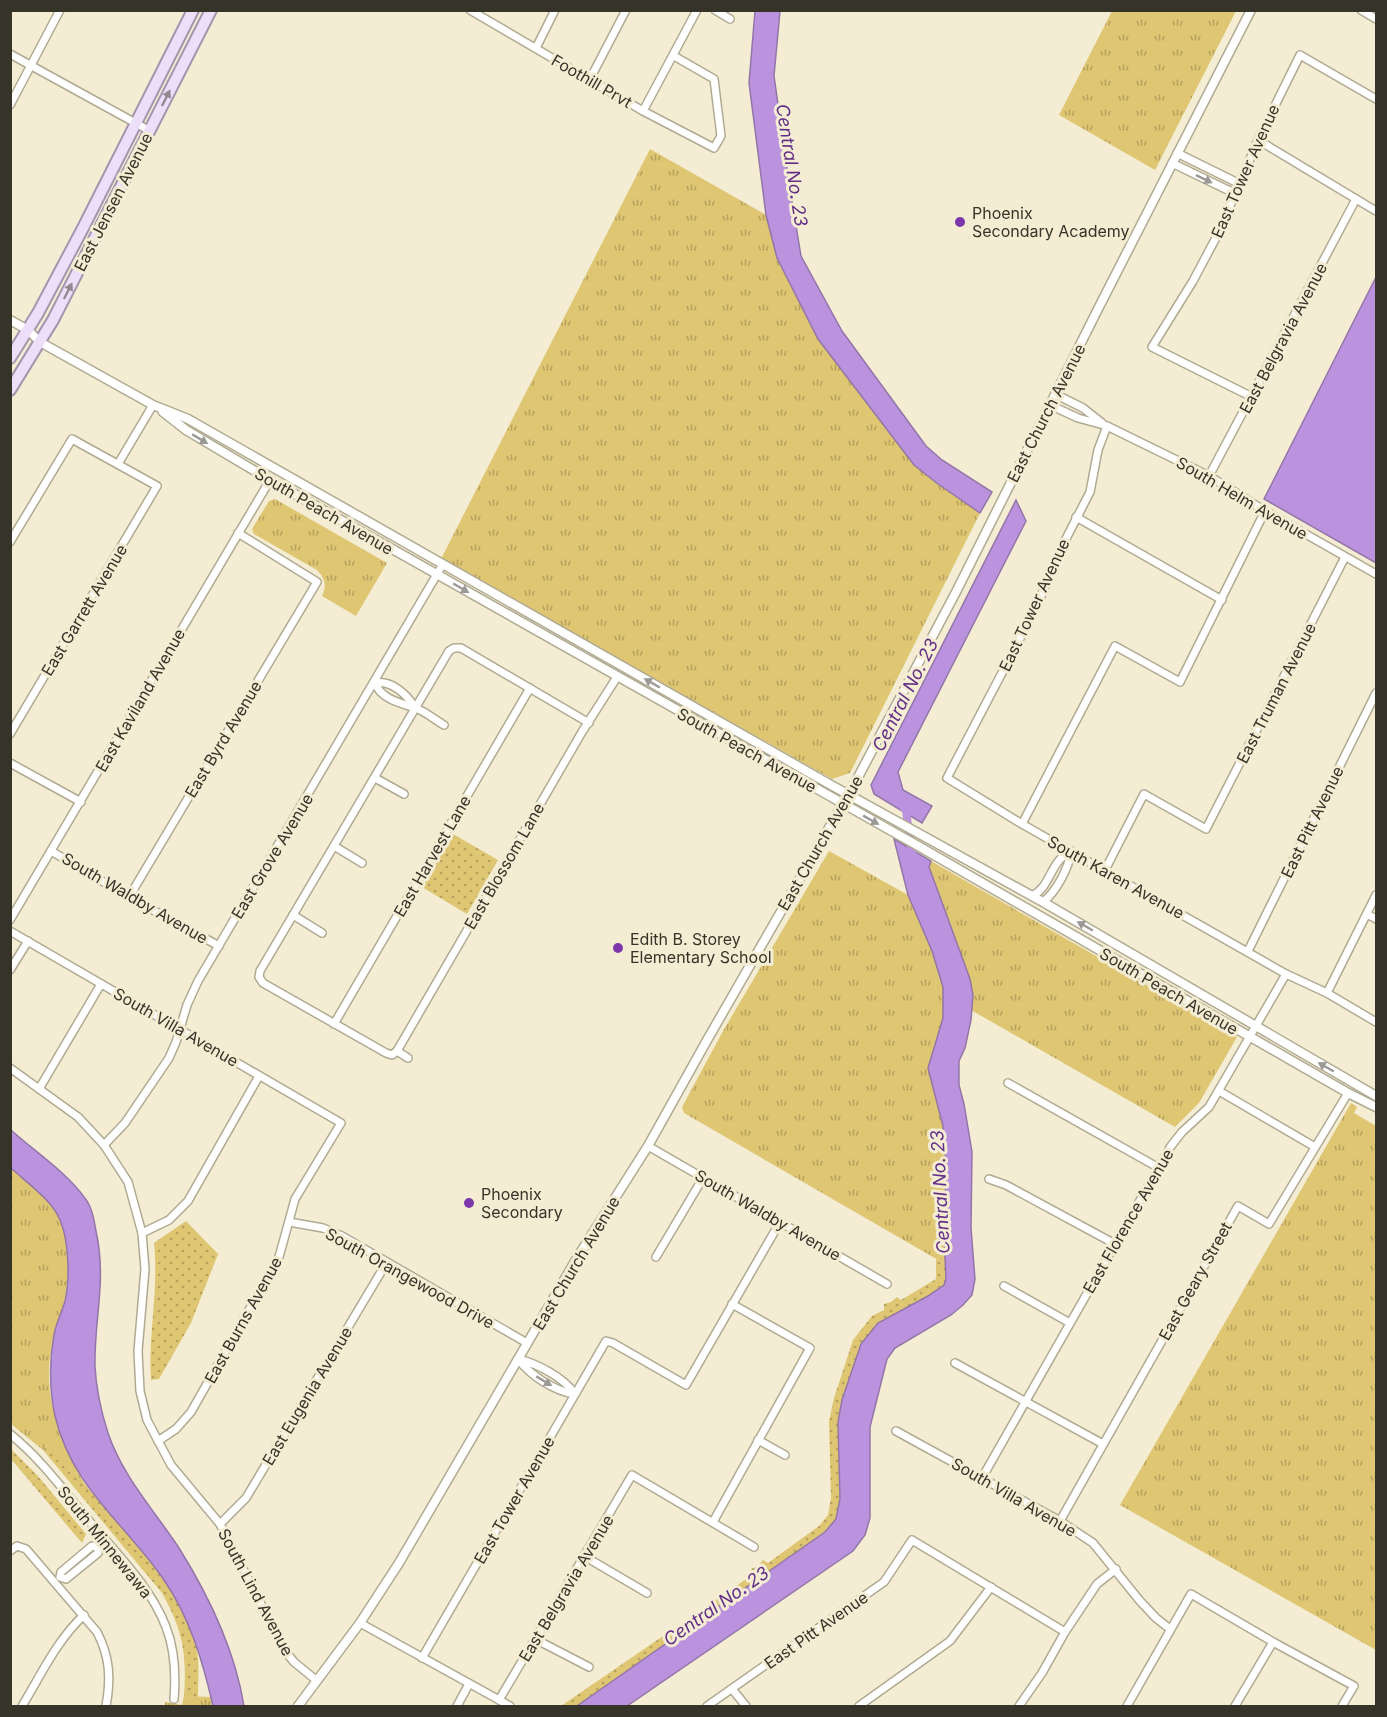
<svg xmlns="http://www.w3.org/2000/svg" width="1387" height="1717" font-family="Inter,sans-serif">
<style>
.grass{fill:url(#grass-tufts)}
.park{fill:url(#park-dots)}
.water{fill:#bb92de;stroke:#9376a8;stroke-width:1.5}
.lines{fill:none;stroke-linecap:round;stroke-linejoin:round}
.canal{stroke:#bb92de;stroke-width:8}
.minor-casing{stroke:#b1aa92;stroke-width:10}
.tertiary-casing{stroke:#b1aa92;stroke-width:11}
.primary-casing{stroke:#a595ae;stroke-width:14}
.minor{stroke:#fff;stroke-width:7}
.tertiary{stroke:#fff;stroke-width:8}
.primary{stroke:#eddffa;stroke-width:10}
.oneway{fill:#928992}
.oneway2{fill:#9a9994}
.poi-dot{fill:#7c37ab;stroke:#f4edd3;stroke-width:2}
.labels{text-anchor:middle;dominant-baseline:central;stroke-width:6;stroke-linejoin:round;paint-order:stroke}
.street-label{font-size:16px;fill:#363329;stroke:#f4edd3}
.poi-label{font-size:16px;fill:#363329;stroke:#f4edd3;text-anchor:start}
.water-label{font-size:18px;font-style:italic;fill:#632e87;stroke:#f4edd3}
</style>
<defs>
<pattern id="grass-tufts" width="24" height="20" patternUnits="userSpaceOnUse" patternTransform="scale(1.5)"><rect width="24" height="20" fill="#dfc672"/><path d="M3 7l-1-3M5 7V3M7 7l1-3M15 17l-1-3M17 17v-4M19 17l1-3" fill="none" stroke="#b6a15e"/></pattern>
<pattern id="park-dots" width="8" height="8" patternUnits="userSpaceOnUse" patternTransform="scale(1.5)"><rect width="8" height="8" fill="#dfc672"/><path d="M2 2h.1M6 6h.1" fill="none" stroke="#b6a15e" stroke-width="1.8" stroke-linecap="round"/></pattern>
</defs>
<rect width="100%" height="100%" fill="#f4edd3"/>
<g class="grass">
<path d="M1112 11H1236L1155 170 1059 115Z"/>
<path d="M650 149 766 215 777 258 819 339 914 465 938 484 980 513 850 773 832 779 441 559Z"/>
<path d="M275 499 387 563 356 616 322 596C327 586 325 578 317 570L254 534 252 529 269 501Z"/>
<path d="M829 851 908 895 932 951 943 987V1018L928 1068 943 1126 946 1165 945 1264 684 1113 682 1107 723 1031Z"/>
<path d="M931 861 1237 1037 1199 1103 1175 1127 971 1010 973 995 970 979 929 867Z"/>
<path d="M1351 1103 1357 1107 1354 1113 1376 1126V1650L1120 1505Z"/>
<path d="M10 1168C26 1182 53 1201 61 1220 65 1232 66 1244 67 1256 68 1270 68 1288 64 1302 58 1325 49 1348 49 1373 48 1412 67 1451 85 1485L50 1443 43 1450 11 1424Z"/>
<path d="M184 1696 211 1697 213 1706H165V1702L182 1705Z"/>
</g>
<g class="park">
<path d="M453 834 498 860 467 914 422 887Z"/>
<path d="M186 1221 218 1254 191 1323 159 1379 151 1380C148 1334 159 1289 154 1243Z"/>
<path d="M936 1259 945 1264 946 1279 944 1285 928 1296 878 1323 861 1344 842 1400 838 1422 840 1499 836 1519 825 1532 577 1706H561L752 1575 751 1569 758 1566 763 1560 768 1563 819 1526 828 1515 831 1498 829 1421 834 1398 853 1340 872 1316 884 1310V1304L891 1302 897 1297 901 1300 936 1279Z"/>
<path d="M50 1443C74 1471 97 1499 121 1527 150 1562 186 1600 196 1646 200 1663 198 1680 198 1697L184 1696C187 1653 183 1631 162 1593L43 1450Z"/>
<path d="M10 1448 38 1476 86 1534 82 1543 11 1459Z"/>
</g>
<g class="water">
<path d="M755 11H780L774 76 790 189 801 256 842 331 926 446 942 460 992 492 980 513 938 484 914 465 818 339 777 258 766 215 749 83Z"/>
<path d="M1376 277V563L1264 499Z"/>
<path d="M1016 500 1026 521 898 772 903 790 932 806 922 823 874 794 871 785Z"/>
<path d="M894 839 931 861 929 867 970 979 973 995 971 1020 965 1048 959 1061V1085L964 1104 972 1152 971 1228 975 1279 972 1295 963 1305 951 1315 895 1348 887 1359 870 1427V1518L865 1535 853 1551 627 1706H577L825 1532 836 1519 840 1499 838 1422 842 1400 861 1344 878 1323 928 1296 944 1285 946 1279 944 1235 946 1165 943 1126 928 1068 943 1018V987L932 951 908 895Z"/>
<path d="M11 1130C34 1151 66 1172 84 1197 92 1206 94 1220 96 1231 107 1281 94 1318 95 1366 96 1389 101 1411 108 1433 123 1477 154 1510 179 1548 209 1596 235 1651 244 1706H213C203 1662 190 1618 164 1580 125 1523 72 1488 55 1416 49 1388 49 1363 54 1335 56 1323 62 1312 65 1301 70 1280 69 1240 60 1220 52 1200 26 1182 11 1168Z"/>
</g>
<g class="lines">
<path class="canal" d="M902 805 906 811 913 859"/>
<g class="minor-casing">
<g id="minor">
<path d="M470 10 643 111 714 148 721 136 714 79 674 56"/>
<path d="M715 10 730 19"/>
<path d="M1361 10 1376 19"/>
<path d="M536 48 555 10"/>
<path d="M10 54 150 131"/>
<path d="M590 79 626 10"/>
<path d="M10 105 60 10"/>
<path d="M643 111 697 10"/>
<path d="M1258 140 1376 211"/>
<path d="M1177 153 1240 184"/>
<path d="M1172 163 1236 194"/>
<path d="M1055 394 1083 408 1102 423"/>
<path d="M1252 397 1152 347 1193 281 1219 232 1258 140 1300 55 1376 99"/>
<path d="M1050 405 1078 418 1107 426 1209 476 1265 511 1376 574"/>
<path d="M1107 426 1098 450 1090 492 1053 564 1039 602 947 778 1022 824 1286 974 1327 993 1376 1022"/>
<path d="M118 464 153 405"/>
<path d="M1209 476 1356 199"/>
<path d="M1076 517 1222 600"/>
<path d="M10 542 72 439 157 486 10 734"/>
<path d="M415 708C407 694 391 680 375 683 381 699 400 703 415 708 425 711 435 720 444 725"/>
<path d="M589 723 461 648H454L449 651 260 971 259 977 263 983 386 1053 392 1055 397 1051 582 732 617 677"/>
<path d="M10 763 81 802"/>
<path d="M375 778 404 794"/>
<path d="M1022 824 1115 646 1180 682 1265 511"/>
<path d="M334 846 362 863"/>
<path d="M51 851 129 897 219 946"/>
<path d="M1105 870 1144 794 1206 829 1345 557"/>
<path d="M1032 896C1052 886 1049 862 1071 851"/>
<path d="M129 897 317 582 238 533"/>
<path d="M1043 902C1056 892 1069 868 1071 851"/>
<path d="M1367 914 1376 919"/>
<path d="M293 915 322 933"/>
<path d="M10 920 270 480"/>
<path d="M10 931 341 1123 295 1199 279 1257 191 1412 176 1429 158 1441"/>
<path d="M1248 951 1376 693"/>
<path d="M10 970 28 941"/>
<path d="M1327 993 1376 895"/>
<path d="M334 1024 530 688"/>
<path d="M397 1051 408 1058"/>
<path d="M10 1068 78 1117 104 1145 128 1182 142 1233 145 1269 138 1351 140 1391 147 1420 171 1465 220 1524 285 1651 294 1662 316 1680"/>
<path d="M1008 1083 1159 1168"/>
<path d="M39 1089 101 984"/>
<path d="M1219 1091 1315 1147"/>
<path d="M104 1145 125 1123 169 1058 176 1042 187 1005 198 981 443 564"/>
<path d="M648 1146 887 1284"/>
<path d="M989 1179 1006 1185 1115 1244"/>
<path d="M289 1222 323 1228 342 1236 527 1343"/>
<path d="M142 1233 169 1220 188 1201 259 1076"/>
<path d="M656 1257 703 1178"/>
<path d="M1004 1286 1070 1323"/>
<path d="M518 1359C531 1376 554 1391 575 1394"/>
<path d="M518 1359C538 1364 563 1377 575 1394"/>
<path d="M955 1363 1103 1444"/>
<path d="M896 1431 1060 1521 1093 1543 1140 1601 1156 1618 1170 1629"/>
<path d="M10 1434C39 1457 62 1488 85 1516 113 1550 150 1585 166 1627 175 1650 176 1674 174 1699"/>
<path d="M758 1440 785 1455"/>
<path d="M982 1478 1171 1146 1182 1132 1209 1107 1286 974"/>
<path d="M1060 1521 1238 1206 1269 1224 1348 1093"/>
<path d="M713 1522 810 1348 732 1304"/>
<path d="M220 1524 246 1498 387 1262"/>
<path d="M92 1546 98 1547V1553L66 1579 60 1577 61 1572Z"/>
<path d="M10 1551 17 1546 26 1549 97 1632C110 1657 111 1679 106 1706"/>
<path d="M584 1556 647 1593"/>
<path d="M360 1623 510 1706"/>
<path d="M535 1639 589 1667"/>
<path d="M422 1658 606 1341 613 1343 686 1385 780 1222"/>
<path d="M732 1689 746 1706"/>
<path d="M499 1700 632 1475 754 1547"/>
<path d="M22 1706C41 1675 57 1640 84 1615"/>
<path d="M457 1706 469 1684"/>
<path d="M707 1706 884 1582 912 1540 1065 1632"/>
<path d="M859 1706 950 1641 991 1587"/>
<path d="M1019 1706 1042 1673 1065 1632 1097 1584 1116 1569"/>
<path d="M1127 1706 1191 1594 1273 1642 1354 1686 1342 1706"/>
<path d="M1235 1706 1273 1642"/>
</g>
</g>
<g class="tertiary-casing">
<g id="tertiary">
<path d="M10 320 28 330 40 342 153 405 188 419 831 785 1043 902 1376 1096"/>
<path d="M163 412 186 430 270 480 920 847 1348 1093 1376 1107"/>
<path d="M298 1706 360 1623 399 1563 577 1258 648 1146 706 1042 856 781 956 592 1099 307 1251 10"/>
</g>
</g>
<g class="primary-casing">
<g id="primary">
<path d="M10 358 38 313 83 228 193 10"/>
<path d="M10 390 53 320 211 10"/>
</g>
</g>
<use href="#minor" class="minor"/>
<use href="#tertiary" class="tertiary"/>
<use href="#primary" class="primary"/>
</g>
<defs><path id="oneway-solid" d="M-6-.8H1V-3.2L6.5 0L1 3.2V.8H-6Z" transform="scale(1.5)"/></defs>
<g class="oneway">
<use href="#oneway-solid" transform="translate(166 98) rotate(-63)"/>
<use href="#oneway-solid" transform="translate(68 291) rotate(-63)"/>
</g>
<g class="oneway2">
<use href="#oneway-solid" transform="translate(1204 179) rotate(26)"/>
<use href="#oneway-solid" transform="translate(200 439) rotate(31)"/>
<use href="#oneway-solid" transform="translate(461 588) rotate(30)"/>
<use href="#oneway-solid" transform="translate(652 683) rotate(-150)"/>
<use href="#oneway-solid" transform="translate(871 820) rotate(29)"/>
<use href="#oneway-solid" transform="translate(1085 926) rotate(-150)"/>
<use href="#oneway-solid" transform="translate(1326 1067) rotate(-150)"/>
<use href="#oneway-solid" transform="translate(544 1381) rotate(31)"/>
</g>
<g class="poi-dot">
<circle cx="960" cy="222" r="6"/>
<circle cx="618" cy="948" r="6"/>
<circle cx="469" cy="1203" r="6"/>
</g>
<g class="labels">
<g class="street-label">
<text transform="translate(592 81) rotate(30)">Foothill Prvt</text>
<text transform="translate(1245 171) rotate(-66)">East Tower Avenue</text>
<text transform="translate(113 202) rotate(-63)">East Jensen Avenue</text>
<text transform="translate(1283 338) rotate(-62)">East Belgravia Avenue</text>
<text transform="translate(1046 413) rotate(-63)">East Church Avenue</text>
<text transform="translate(1242 498) rotate(30)">South Helm Avenue</text>
<text transform="translate(324 511) rotate(30)">South Peach Avenue</text>
<text transform="translate(1034 605) rotate(-65)">East Tower Avenue</text>
<text transform="translate(84 610) rotate(-59)">East Garrett Avenue</text>
<text transform="translate(1276 693) rotate(-63)">East Truman Avenue</text>
<text transform="translate(140 700) rotate(-60)">East Kaviland Avenue</text>
<text transform="translate(223 739) rotate(-59)">East Byrd Avenue</text>
<text transform="translate(747 750) rotate(29)">South Peach Avenue</text>
<text transform="translate(1312 822) rotate(-64)">East Pitt Avenue</text>
<text transform="translate(820 843) rotate(-60)">East Church Avenue</text>
<text transform="translate(272 856) rotate(-59)">East Grove Avenue</text>
<text transform="translate(432 856) rotate(-60)">East Harvest Lane</text>
<text transform="translate(504 866) rotate(-60)">East Blossom Lane</text>
<text transform="translate(1116 877) rotate(29)">South Karen Avenue</text>
<text transform="translate(135 898) rotate(30)">South Waldby Avenue</text>
<text transform="translate(1169 991) rotate(30)">South Peach Avenue</text>
<text transform="translate(176 1027) rotate(30)">South Villa Avenue</text>
<text transform="translate(768 1215) rotate(30)">South Waldby Avenue</text>
<text transform="translate(1128 1221) rotate(-60)">East Florence Avenue</text>
<text transform="translate(576 1263) rotate(-59)">East Church Avenue</text>
<text transform="translate(410 1278) rotate(29)">South Orangewood Drive</text>
<text transform="translate(1195 1281) rotate(-61)">East Geary Street</text>
<text transform="translate(243 1320) rotate(-61)">East Burns Avenue</text>
<text transform="translate(307 1396) rotate(-59)">East Eugenia Avenue</text>
<text transform="translate(1014 1497) rotate(30)">South Villa Avenue</text>
<text transform="translate(514 1500) rotate(-60)">East Tower Avenue</text>
<text transform="translate(105 1542) rotate(51)">South Minnewawa</text>
<text transform="translate(566 1588) rotate(-59)">East Belgravia Avenue</text>
<text transform="translate(256 1592) rotate(62)">South Lind Avenue</text>
<text transform="translate(816 1630) rotate(-35)">East Pitt Avenue</text>
</g>
<g class="poi-label">
<text x="972" y="213">Phoenix<tspan x="972" dy="18">Secondary Academy</tspan></text>
<text x="630" y="939">Edith B. Storey<tspan x="630" dy="18">Elementary School</tspan></text>
<text x="481" y="1194">Phoenix<tspan x="481" dy="18">Secondary</tspan></text>
</g>
<g class="water-label">
<text transform="translate(792 165) rotate(81)">Central No. 23</text>
<text transform="translate(905 695) rotate(-63)">Central No. 23</text>
<text transform="translate(940 1192) rotate(-93)">Central No. 23</text>
<text transform="translate(716 1606) rotate(-35)">Central No. 23</text>
</g>
</g>
<rect width="1387" height="1717" fill="none" stroke="#363329" stroke-width="24"/>
</svg>
